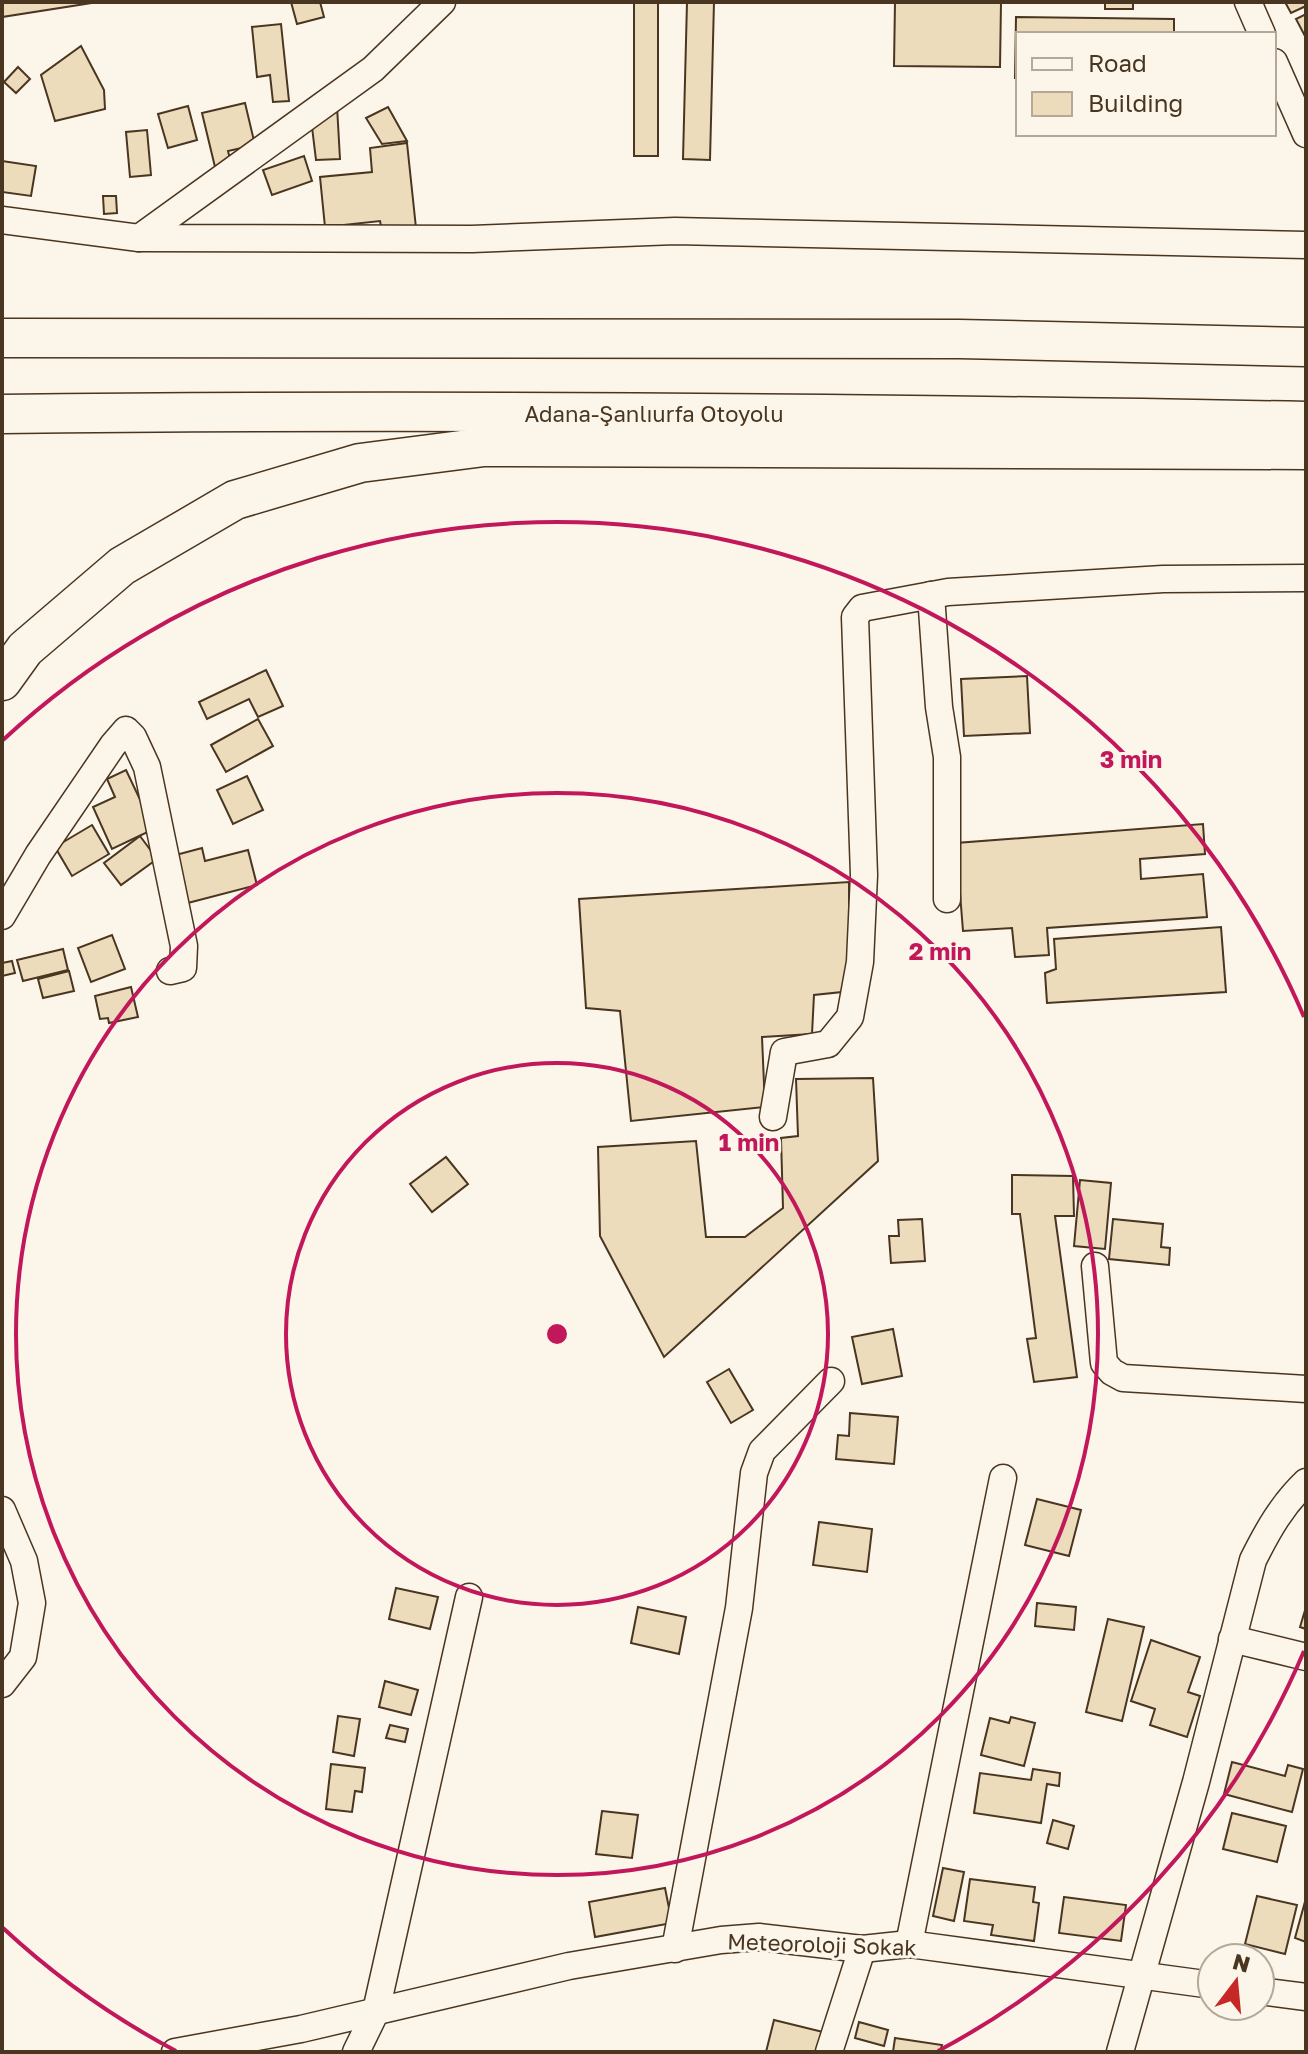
<svg xmlns="http://www.w3.org/2000/svg" width="1308" height="2054" font-family="'Golos Text',sans-serif">
<style>
.building{fill:#ecdcbc;stroke:#4a3520;stroke-width:2}
.lines{fill:none;stroke-linecap:round;stroke-linejoin:round}
.minor-casing{stroke:#4a3520;stroke-width:29}
.highway-casing{stroke:#4a3520;stroke-width:41}
.minor{stroke:#fbf6e9;stroke-width:26}
.highway{stroke:#fbf6e9;stroke-width:38}
.ring{fill:none;stroke:#c2185b;stroke-width:4}
.labels{text-anchor:middle;dominant-baseline:central;stroke-width:6;stroke-linejoin:round;paint-order:stroke}
.street-label{font-size:22px;fill:#4a3520;stroke:#fbf6e9}
.centre{fill:#c2185b;stroke:#fbf6e9;stroke-width:4}
.ring-label{font-size:24px;text-anchor:middle;font-weight:bold;fill:#c2185b;stroke:#fbf6e9;stroke-width:6;stroke-linejoin:round;paint-order:stroke}
</style>
<rect width="100%" height="100%" fill="#fbf6e9"/>
<g class="building">
<path d="M2 2H98L2 17Z"/>
<path d="M291 2H320L324 17 297 24Z"/>
<rect x="634" y="2" width="24" height="154"/>
<path d="M687 2H714L710 160 683 159Z"/>
<path d="M895 2H1001L1000 67 894 66Z"/>
<rect x="1105" y="2" width="28" height="7"/>
<path d="M1285 2H1306V6L1291 13Z"/>
<path d="M1306 14V38L1296 19Z"/>
<path d="M1016 17 1174 19V34H1018V78H1015Z"/>
<path d="M281 24 289 101 273 102 270 75 257 77 252 27Z"/>
<path d="M81 46 104 90 105 109 55 121 41 75Z"/>
<path d="M18 67 30 79 16 93 4 82Z"/>
<path d="M245 103 255 145 228 151 231 163 215 167 202 113Z"/>
<path d="M188 106 197 140 168 148 158 114Z"/>
<path d="M337 106 340 159 316 160 312 127Z"/>
<path d="M388 107 407 141 382 144 366 118Z"/>
<path d="M147 130 151 175 130 177 126 132Z"/>
<path d="M407 143 416 228 382 231 380 221 325 227 320 177 372 172 370 148Z"/>
<path d="M304 156 312 181 272 195 263 170Z"/>
<path d="M2 161 36 166 31 196 2 192Z"/>
<path d="M103 196H116L117 213 104 214Z"/>
<path d="M266 670 283 706 258 717 249 699 207 719 199 702Z"/>
<path d="M1027 676 1030 733 964 736 961 679Z"/>
<path d="M258 719 273 746 226 772 211 745Z"/>
<path d="M126 770 154 829 112 849 93 807 115 797 107 779Z"/>
<path d="M247 776 263 810 233 824 217 790Z"/>
<path d="M1203 824 1205 854 1140 859 1141 879 1203 874 1207 917 1047 928 1049 955 1015 957 1012 928 963 931 956 843Z"/>
<path d="M92 825 109 854 72 876 55 847Z"/>
<path d="M140 836 157 859 121 885 104 863Z"/>
<path d="M202 848 205 861 248 850 257 885 184 904 172 856Z"/>
<path d="M849 882V966L842 992 814 995 812 1034 762 1037 765 1107 631 1121 620 1011 586 1008 579 899Z"/>
<path d="M1221 927 1226 992 1047 1003 1045 973 1056 969 1054 939Z"/>
<path d="M112 935 125 969 91 982 78 948Z"/>
<path d="M63 949 68 970 23 981 17 960Z"/>
<path d="M12 961 15 973 2 976V963Z"/>
<path d="M69 971 74 991 43 998 38 979Z"/>
<path d="M131 987 138 1017 109 1023 108 1018 100 1019 95 996Z"/>
<path d="M873 1078 878 1161 664 1357 600 1236 598 1147 696 1141 706 1237H745L783 1208 781 1138 798 1136 796 1079Z"/>
<path d="M446 1157 468 1184 432 1212 410 1184Z"/>
<path d="M1012 1175 1073 1176 1074 1216H1055L1077 1377 1034 1382 1027 1339 1036 1338 1020 1214H1012Z"/>
<path d="M1080 1180 1111 1183 1105 1249 1074 1246Z"/>
<path d="M922 1219 925 1261 891 1263 889 1236H899L898 1220Z"/>
<path d="M1113 1219 1163 1224 1161 1247 1170 1248 1169 1265 1109 1259Z"/>
<path d="M893 1329 902 1376 862 1384 852 1337Z"/>
<path d="M729 1369 753 1410 731 1423 707 1382Z"/>
<path d="M850 1413 898 1417 894 1464 836 1459 838 1435 849 1436Z"/>
<path d="M1037 1499 1081 1510 1069 1556 1025 1545Z"/>
<path d="M819 1522 872 1529 867 1572 813 1565Z"/>
<path d="M396 1588 438 1597 430 1629 389 1619Z"/>
<path d="M1037 1603 1076 1607 1074 1630 1035 1626Z"/>
<path d="M638 1607 686 1617 679 1654 631 1643Z"/>
<path d="M1306 1607V1629L1300 1627Z"/>
<path d="M1108 1619 1144 1627 1122 1721 1086 1712Z"/>
<path d="M1151 1640 1200 1657 1188 1692 1200 1696 1187 1737 1150 1725 1155 1709 1131 1701Z"/>
<path d="M385 1681 418 1690 411 1715 379 1707Z"/>
<path d="M338 1716 360 1719 354 1756 333 1752Z"/>
<path d="M1011 1717 1035 1723 1024 1766 981 1755 990 1718 1009 1723Z"/>
<path d="M390 1725 408 1729 405 1742 386 1738Z"/>
<path d="M1232 1762 1285 1776 1288 1765 1303 1769 1292 1812 1224 1794Z"/>
<path d="M331 1764 365 1768 362 1792 355 1791 352 1812 326 1809Z"/>
<path d="M1033 1769 1060 1773 1059 1786 1047 1784 1041 1823 974 1813 980 1773 1031 1780Z"/>
<path d="M602 1811 638 1815 632 1858 596 1854Z"/>
<path d="M1232 1813 1286 1826 1277 1862 1223 1849Z"/>
<path d="M1053 1820 1074 1826 1068 1849 1047 1843Z"/>
<path d="M943 1868 964 1872 954 1921 933 1916Z"/>
<path d="M970 1879 1035 1887 1033 1902 1039 1903 1034 1941 991 1935 993 1925 964 1921Z"/>
<path d="M665 1888 672 1923 595 1937 589 1902Z"/>
<path d="M1257 1896 1297 1905 1285 1954 1245 1944Z"/>
<path d="M1064 1897 1126 1905 1121 1941 1059 1933Z"/>
<path d="M1306 1898V1942L1295 1938Z"/>
<path d="M774 2020 823 2032 818 2052H766Z"/>
<path d="M859 2022 888 2030 884 2046 855 2038Z"/>
<path d="M895 2038 942 2045 940 2052H893Z"/>
</g>
<g class="lines">
<g class="minor-casing">
<g id="minor">
<path d="M1248 2 1262 34"/>
<path d="M1274 62 1306 134"/>
<path d="M2 220 139 238 472 239 675 231 1306 245"/>
<path d="M139 238 373 69 442 2"/>
<path d="M931 595 939 707 947 757V899"/>
<path d="M2 916 38 855 113 745 126 730 133 737 147 767 184 946 183 968 170 971"/>
<path d="M773 1117 784 1052 828 1044 850 1017 860 962 864 875 855 617 862 608 948 592 1163 579 1306 578"/>
<path d="M1095 1266 1104 1363 1112 1372 1123 1378 1306 1389"/>
<path d="M2 1510 24 1561 32 1603 23 1657 2 1684"/>
<path d="M1232 1639 1306 1657"/>
<path d="M909 1944 1003 1478"/>
<path d="M675 1949 739 1608 754 1473 762 1451 831 1381"/>
<path d="M1260 1991 1306 1997"/>
<path d="M175 2052 301 2029 569 1966 721 1940 759 1937 862 1949 909 1944 1212 1985"/>
<path d="M356 2052 376 2011 469 1597"/>
<path d="M829 2052 862 1949"/>
<path d="M1120 2052 1196 1782 1253 1560C1268 1530 1282 1505 1306 1482"/>
</g>
</g>
<g class="highway-casing">
<g id="highway">
<path d="M2 338 959 339 1306 347"/>
<path d="M2 414C437 409 871 413 1306 421"/>
<path d="M2 681 25 649 122 566 235 500 360 463 484 447 1306 450"/>
</g>
</g>
<use href="#minor" class="minor"/>
<use href="#highway" class="highway"/>
</g>
<g class="ring">
<circle cx="557" cy="1334" r="271"/>
<circle cx="557" cy="1334" r="541"/>
<path d="M1304 1651A812 812 0 0 1 938 2051M176 2051A812 812 0 0 1 3 1928M3 740A812 812 0 0 1 1304 1017"/>
</g>
<g class="labels">
<g class="street-label">
<text x="654" y="413">Adana-Şanlıurfa Otoyolu</text>
<text transform="translate(822 1944) rotate(2)">Meteoroloji Sokak</text>
</g>
</g>
<circle cx="557" cy="1334" r="12" class="centre"/>
<g class="ring-label">
<text x="1131" y="768">3 min</text>
<text x="940" y="960">2 min</text>
<text x="749" y="1151">1 min</text>
</g>
<rect width="1308" height="2054" fill="none" stroke="#4a3520" stroke-width="8"/>
<rect x="1016" y="32" width="260" height="104" fill="#fbf6e9" stroke="#b4a999" stroke-width="2"/>
<rect x="1032" y="58" width="40" height="12" fill="#fbf6e9" stroke="#b4a999" stroke-width="2"/>
<text x="1088" y="72" font-size="24" fill="#4a3520">Road</text>
<rect x="1032" y="92" width="40" height="24" fill="#ecdcbc" stroke="#b4a999" stroke-width="2"/>
<text x="1088" y="112" font-size="24" fill="#4a3520">Building</text>
<g transform="translate(1236 1982) rotate(16)"><circle r="38" fill="#fbf6e9" stroke="#b4a999" stroke-width="2"/>
<path d="M0-6L14 30L0 20L-14 30Z" fill="#c62828"/>
<text y="-12" font-size="22" font-weight="bold" text-anchor="middle" fill="#4a3520">N</text>
</g>
</svg>
